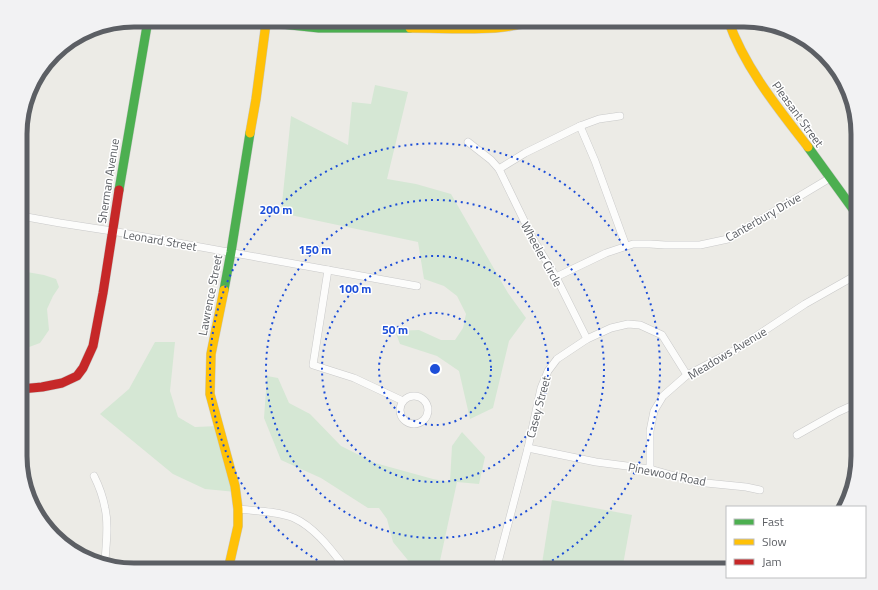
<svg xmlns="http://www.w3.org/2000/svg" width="878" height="590" font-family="'Titillium Web',sans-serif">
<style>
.green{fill:#d5e7d4}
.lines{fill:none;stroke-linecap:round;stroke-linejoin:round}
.street-casing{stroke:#c9c9c9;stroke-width:8}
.fast-casing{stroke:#c7c8c6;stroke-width:10}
.slow-casing{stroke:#c7c8c6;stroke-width:10}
.jam-casing{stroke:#c7c8c6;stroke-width:10}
.street{stroke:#fcfcfb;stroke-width:7}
.fast{stroke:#4caf50;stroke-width:9}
.slow{stroke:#ffc107;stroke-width:9}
.jam{stroke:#c62828;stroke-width:9}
.ring{fill:none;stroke:#1d4ed8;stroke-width:2;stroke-dasharray:2 4}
.labels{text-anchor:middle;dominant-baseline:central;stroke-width:3;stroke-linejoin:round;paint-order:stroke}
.street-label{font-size:12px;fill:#5c5f64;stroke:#fff}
.rim{fill:none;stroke:#5c5f64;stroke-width:5}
.centre{fill:#1d4ed8;stroke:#fff;stroke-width:2}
.ring-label{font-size:12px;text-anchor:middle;font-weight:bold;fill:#1d4ed8;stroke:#fff;stroke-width:3;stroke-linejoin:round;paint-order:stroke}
</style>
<rect width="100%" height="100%" fill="#ecebe6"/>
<g class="green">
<path d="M375 85 408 92 387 179 416 184 451 194 508 293 526 318 509 341 493 408 470 419 459 371 437 356 400 344 395 331 419 330 441 340H455L463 328 466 314 457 296 444 286 424 279 418 242 281 213 291 116 348 145 352 102 371 104Z"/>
<path d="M21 271 44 275 56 279 59 287 53 296 47 309 49 330 40 343 21 350Z"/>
<path d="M155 342H175L170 391 178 417 195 427 219 426 236 492 205 489 173 474 100 414 129 389Z"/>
<path d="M267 376 278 378 289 403 310 414 341 446 375 463 433 479 450 482 452 446 462 432 485 457 479 484 457 482 438 570H416L393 542 387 519 379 508H368L321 478 281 460 264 418Z"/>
<path d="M552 500 632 515 622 570H541Z"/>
</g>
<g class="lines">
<g class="street-casing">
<g id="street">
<path d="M319 28 320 20"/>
<path d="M580 126 595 161 626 246"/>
<path d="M468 142 491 160 499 169 533 239 556 277 587 339"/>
<path d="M499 169 525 153 580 126 599 119 620 116"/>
<path d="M21 216 60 223 112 231 417 286"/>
<path d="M328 270 313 365 354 378 403 401"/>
<path d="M556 277 606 253 633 244H650L665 245H700L728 239 830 178"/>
<circle cx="414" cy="410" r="14"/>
<path d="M797 435 838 412 858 403"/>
<path d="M528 448 596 462 650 469 696 482 746 487 760 490"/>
<path d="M650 469V431L654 411 663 396 687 375 735 350 805 304 858 274"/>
<path d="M94 476C99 486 103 497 105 508 109 525 106 544 105 561"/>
<path d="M238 509C256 511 277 511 294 518 316 528 332 551 347 570"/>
<path d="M496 570 528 448 541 388 548 371 557 359 587 339 611 328 628 324 640 325 662 335 687 375"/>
<path d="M698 570H705"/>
</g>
</g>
<g class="fast-casing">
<g id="fast">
<path d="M242 20 319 28H410"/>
<path d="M808 147 858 216"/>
<path d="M119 190 148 20"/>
<path d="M224 290 231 252 250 133"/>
</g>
</g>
<g class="slow-casing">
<g id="slow">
<path d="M728 20C745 68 777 107 808 147"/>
<path d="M410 28C438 28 467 30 495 28 509 27 524 24 538 20"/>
<path d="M250 133 256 99 266 23"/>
<path d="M224 290 211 354 210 394 235 486 238 509V526L228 570"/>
</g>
</g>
<g class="jam-casing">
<path id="jam" d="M21 389 42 387 62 383 77 376 83 368 93 346 103 293 119 190"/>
</g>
<use href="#street" class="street"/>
<use href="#fast" class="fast"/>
<use href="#slow" class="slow"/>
<use href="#jam" class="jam"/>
</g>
<g class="ring">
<circle cx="435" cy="369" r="56"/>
<circle cx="435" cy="369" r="113"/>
<circle cx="435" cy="369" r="169"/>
<path d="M333 569A225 225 0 1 1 537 569"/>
</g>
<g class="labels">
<g class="street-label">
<text transform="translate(798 114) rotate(54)">Pleasant Street</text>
<text transform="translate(108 181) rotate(-81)">Sherman Avenue</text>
<text transform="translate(763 217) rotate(-30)">Canterbury Drive</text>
<text transform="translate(160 240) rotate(10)">Leonard Street</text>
<text transform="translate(542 254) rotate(61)">Wheeler Circle</text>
<text transform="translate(210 295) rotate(-79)">Lawrence Street</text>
<text transform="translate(727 353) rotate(-31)">Meadows Avenue</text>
<text transform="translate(538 407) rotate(-75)">Casey Street</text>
<text transform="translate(667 474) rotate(11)">Pinewood Road</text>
</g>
</g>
<path d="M0 0H878V590H0ZM134 27H744A107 107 0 0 1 851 134V456A107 107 0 0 1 744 563H134A107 107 0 0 1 27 456V134A107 107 0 0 1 134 27Z" fill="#f2f2f3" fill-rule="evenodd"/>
<path class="rim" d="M134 27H744A107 107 0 0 1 851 134V456A107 107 0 0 1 744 563H134A107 107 0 0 1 27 456V134A107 107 0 0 1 134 27Z"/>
<circle cx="435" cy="369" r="6" class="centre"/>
<g class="ring-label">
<text x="276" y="214">200 m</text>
<text x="315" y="254">150 m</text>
<text x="355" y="293">100 m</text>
<text x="395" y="334">50 m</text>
</g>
<rect x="726" y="506" width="140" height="72" fill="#ffffff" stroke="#bebfc1"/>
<rect x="734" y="519" width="20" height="6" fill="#4caf50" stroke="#bebfc1"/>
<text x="762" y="526" font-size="12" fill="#5c5f64">Fast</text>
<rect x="734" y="539" width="20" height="6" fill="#ffc107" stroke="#bebfc1"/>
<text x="762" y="546" font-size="12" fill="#5c5f64">Slow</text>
<rect x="734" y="559" width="20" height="6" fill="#c62828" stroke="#bebfc1"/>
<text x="762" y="566" font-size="12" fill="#5c5f64">Jam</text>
</svg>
